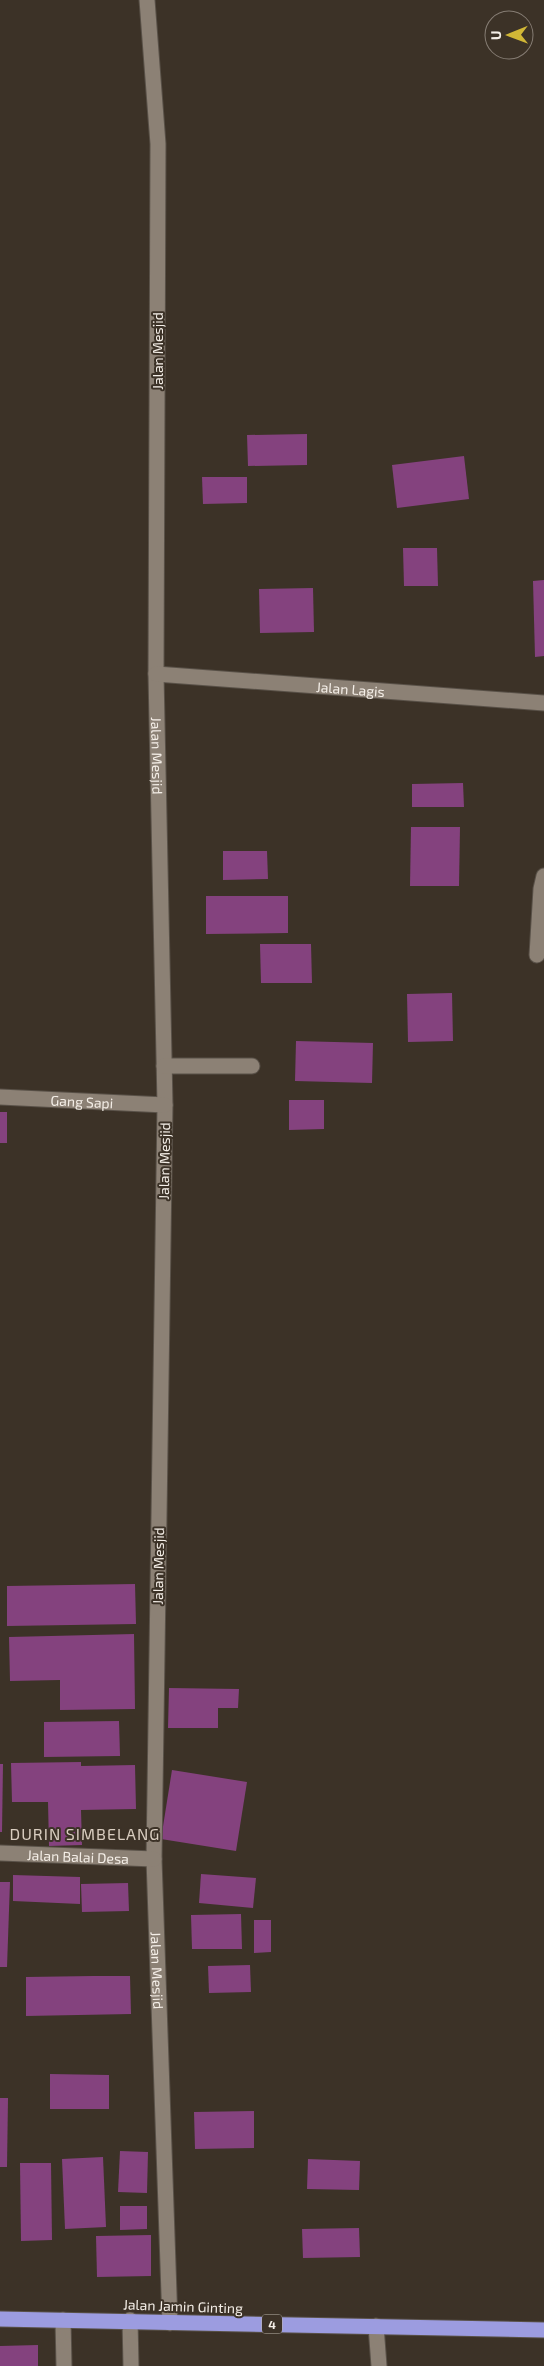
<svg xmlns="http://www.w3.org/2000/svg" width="544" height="2366" font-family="'Exo 2',sans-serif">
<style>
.building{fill:#84427e}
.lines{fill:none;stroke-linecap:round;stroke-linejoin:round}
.street-casing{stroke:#595148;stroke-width:17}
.highway-casing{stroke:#595148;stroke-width:17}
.street{stroke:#8c8175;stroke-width:15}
.highway{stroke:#9c9ce0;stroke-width:15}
.labels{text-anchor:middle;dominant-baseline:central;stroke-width:4;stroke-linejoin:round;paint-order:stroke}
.shield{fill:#3c3227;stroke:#bdb6ad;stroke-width:1}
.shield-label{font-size:12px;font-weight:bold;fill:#f4eee7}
.street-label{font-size:14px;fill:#f4eee7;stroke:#3c3227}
.quarter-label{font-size:16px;letter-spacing:1px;fill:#d9cdc0;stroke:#3c3227}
</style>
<rect width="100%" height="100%" fill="#3c3227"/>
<g class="building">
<path d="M307 434V465L248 466 247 435Z"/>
<path d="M464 456 469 499 397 508 392 465Z"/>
<path d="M202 477H247V503L203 504Z"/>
<path d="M403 548H437L438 586H404Z"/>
<path d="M544 580V656L535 657 533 581Z"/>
<path d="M313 588 314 632 260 633 259 589Z"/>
<path d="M463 783 464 807H412V784Z"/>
<path d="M411 827H460L459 886H410Z"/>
<path d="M223 851H267L268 879 223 880Z"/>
<path d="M206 896H288V933L206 934Z"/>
<path d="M260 944H311L312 983H261Z"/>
<path d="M452 993 453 1041 408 1042 407 994Z"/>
<path d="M296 1041 373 1043 372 1083 295 1081Z"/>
<path d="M289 1100H324V1129L289 1130Z"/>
<rect x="0" y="1112" width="7" height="31"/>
<path d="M135 1584 136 1624 7 1626V1586Z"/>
<path d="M134 1634 135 1709 60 1710V1680L10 1681 9 1637Z"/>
<path d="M169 1688 239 1689 238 1708H218V1728H168Z"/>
<path d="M119 1721 120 1756 44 1757V1722Z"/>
<path d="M81 1762V1766L135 1765 136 1809 81 1810 82 1845 49 1846 48 1802H12L11 1763Z"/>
<path d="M0 1764H3L2 1832H0Z"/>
<path d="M172 1770 247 1782 236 1851 161 1839Z"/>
<path d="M201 1874 256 1878 253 1908 199 1903Z"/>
<path d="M13 1875 80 1877V1904L13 1901Z"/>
<path d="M0 1882H10L7 1967H0Z"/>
<path d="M128 1883 129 1911 82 1912 81 1884Z"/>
<path d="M241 1914 242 1949H192L191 1915Z"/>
<path d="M254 1920H271V1952L254 1953Z"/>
<path d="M250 1965 251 1992 209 1993 208 1966Z"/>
<path d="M93 1976H130L131 2014 26 2016V1977Z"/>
<path d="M50 2074 109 2075V2109H50Z"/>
<path d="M0 2098H8L7 2167H0Z"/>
<path d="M254 2111V2148L195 2149 194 2112Z"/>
<path d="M120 2151 148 2152 147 2193 118 2192Z"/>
<path d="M103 2157 106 2227 65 2229 62 2159Z"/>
<path d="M308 2159 360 2161 359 2190 307 2189Z"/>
<path d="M20 2163H51L52 2240 21 2241Z"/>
<path d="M120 2206H147V2229L120 2230Z"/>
<path d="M359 2228 360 2257 303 2258 302 2229Z"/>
<path d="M151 2235V2276L97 2277 96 2236Z"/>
<path d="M38 2345V2366H0V2346Z"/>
</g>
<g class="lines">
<g class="street-casing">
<g id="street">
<path id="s1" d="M147 0 158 144 156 674 165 1105 154 1859 170 2323"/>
<path id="s2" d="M156 674 544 703"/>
<path d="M537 955 541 889 544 876"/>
<path d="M164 1066H252"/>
<path id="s3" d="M0 1097 165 1105"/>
<path id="s4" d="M0 1853 154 1859"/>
<path d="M63 2320 64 2366"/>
<path d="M130 2320 131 2366"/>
<path d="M376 2326 379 2366"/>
</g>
</g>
<g class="highway-casing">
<path id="highway" d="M0 2319 544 2330"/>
</g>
<use href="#street" class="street"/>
<use href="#highway" class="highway"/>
</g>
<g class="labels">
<rect class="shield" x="262" y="2314.5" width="20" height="19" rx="4"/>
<g class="shield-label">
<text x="272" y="2324">4</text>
</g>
<g class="street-label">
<text transform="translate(157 351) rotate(-90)">Jalan Mesjid</text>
<text stroke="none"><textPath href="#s2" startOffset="195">Jalan Lagis</textPath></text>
<text stroke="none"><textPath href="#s1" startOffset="756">Jalan Mesjid</textPath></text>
<text stroke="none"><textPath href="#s3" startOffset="82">Gang Sapi</textPath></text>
<text transform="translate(164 1161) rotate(-89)">Jalan Mesjid</text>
<text transform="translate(158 1566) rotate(-89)">Jalan Mesjid</text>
<text stroke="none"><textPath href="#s4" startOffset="78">Jalan Balai Desa</textPath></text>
<text stroke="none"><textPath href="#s1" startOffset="1971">Jalan Mesjid</textPath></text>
<text transform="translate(183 2306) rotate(2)">Jalan Jamin Ginting</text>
</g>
<g class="quarter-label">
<text x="85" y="1833">DURIN SIMBELANG</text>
</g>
</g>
<g transform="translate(509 35) rotate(269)"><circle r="24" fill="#3c3227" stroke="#867d74"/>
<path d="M0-4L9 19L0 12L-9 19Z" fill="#d1b736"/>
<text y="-8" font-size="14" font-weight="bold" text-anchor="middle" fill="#f4eee7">U</text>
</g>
</svg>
